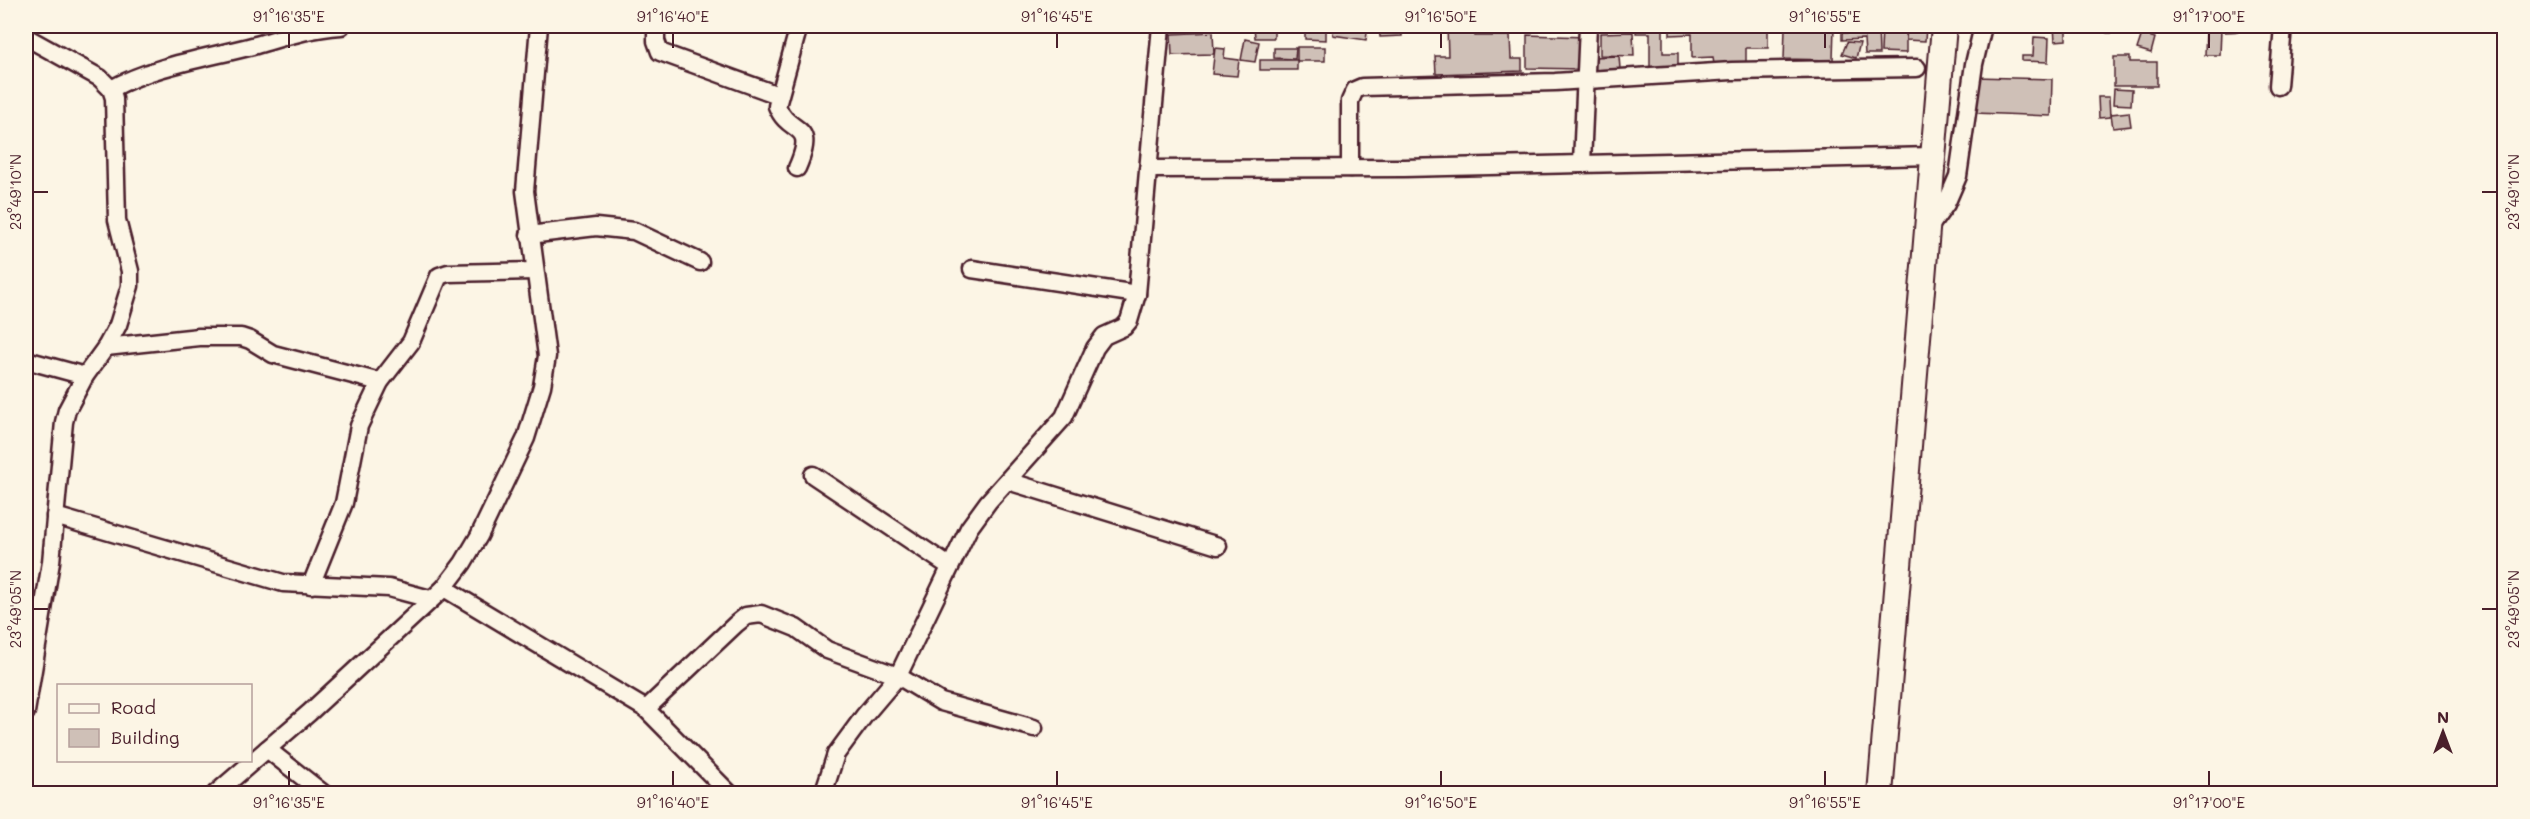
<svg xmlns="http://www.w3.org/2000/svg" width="2530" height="819" font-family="Mali,sans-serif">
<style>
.building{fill:#cfc0b7;stroke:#4a1f2b;stroke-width:1.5}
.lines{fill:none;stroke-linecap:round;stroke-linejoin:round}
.street-casing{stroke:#4a1f2b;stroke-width:21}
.secondary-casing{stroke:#4a1f2b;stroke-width:28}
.street{stroke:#fcf5e5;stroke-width:16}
.secondary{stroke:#fcf5e5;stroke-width:24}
.ticks{fill:none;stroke:#4a1f2b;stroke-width:2}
.neatline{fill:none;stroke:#4a1f2b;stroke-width:2}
.ticks-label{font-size:15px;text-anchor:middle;fill:#4a1f2b}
</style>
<rect width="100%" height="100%" fill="#fcf5e5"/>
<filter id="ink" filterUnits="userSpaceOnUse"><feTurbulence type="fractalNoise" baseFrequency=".0167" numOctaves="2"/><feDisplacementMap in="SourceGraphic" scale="12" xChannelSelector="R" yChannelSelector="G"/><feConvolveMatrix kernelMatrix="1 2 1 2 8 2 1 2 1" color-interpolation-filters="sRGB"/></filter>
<g filter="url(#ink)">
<g class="building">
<path d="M1176 26H1216V29L1176 30Z"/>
<path d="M1254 26H1274V38H1255Z"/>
<path d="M1305 26 1326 27V40L1305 39Z"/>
<path d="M1334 26H1368L1366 40 1333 35Z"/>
<path d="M1379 26H1402V36L1380 37Z"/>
<path d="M1447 26H1475V36H1510L1511 59H1522V71L1436 74 1435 56H1448Z"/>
<path d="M1636 26H1663V53H1678V67H1650V33H1636Z"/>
<path d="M1670 26H1768V48H1746V64L1714 65 1713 57 1692 58V34L1670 35Z"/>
<path d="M1815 26H1834L1833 60 1784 59 1785 28 1815 29Z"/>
<path d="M1862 26H1878L1879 54H1865L1864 39 1842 40V33L1862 32Z"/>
<path d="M1882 26H1906V53L1881 52Z"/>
<path d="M1907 26H1926L1925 41 1906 40Z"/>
<path d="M2054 26H2066V40L2055 41Z"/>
<rect x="2087" y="26" width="19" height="5"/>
<path d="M2108 26H2123L2122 33H2107Z"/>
<path d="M2225 26H2245V31L2225 32Z"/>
<path d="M2206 28 2221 29 2220 55H2205Z"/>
<path d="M1213 32 1214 54 1172 55 1171 34Z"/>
<path d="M1633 32 1634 56 1600 55V33Z"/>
<path d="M2142 34 2155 38 2151 53 2137 49Z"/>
<path d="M1527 35 1584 37 1583 69 1527 68Z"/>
<path d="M2034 37 2049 38 2048 62 2022 61V56H2033Z"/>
<path d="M1245 39 1259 42 1255 62 1241 60Z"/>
<path d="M1847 42 1860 43 1856 58 1842 54Z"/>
<rect x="1297" y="47" width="28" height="14"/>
<path d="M1215 48 1225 49 1224 58 1239 60 1237 76 1212 74Z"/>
<path d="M1274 48H1296L1295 59 1274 58Z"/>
<path d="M1619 56 1620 69 1595 70 1594 57Z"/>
<path d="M2114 57H2130V62H2157V86H2114Z"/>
<rect x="1260" y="60" width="37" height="10"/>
<path d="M1976 77 2052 79 2051 116 1975 113Z"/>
<path d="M2114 89 2132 90 2131 105 2113 104Z"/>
<path d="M2098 97H2109L2110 117 2099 118Z"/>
<path d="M2129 112 2131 126 2113 128 2111 114Z"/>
</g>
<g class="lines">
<g class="street-casing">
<g id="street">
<path d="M656 26V41L660 52 778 95"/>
<path d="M26 37 100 78 111 89 114 98 117 220 130 271V286L118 325 106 347 85 376 67 410 64 422 51 562 26 712"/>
<path d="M2278 86 2283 26"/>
<path d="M111 89C155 65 208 58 256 45 284 37 311 28 341 26"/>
<path d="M1582 163 1588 26"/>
<path d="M797 168C818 120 789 137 777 106L799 26"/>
<path d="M1350 168V101L1355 90 1362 87 1555 82 1732 71 1917 68"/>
<path d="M1148 169 1404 168 1933 156"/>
<path d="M1928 229 1946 204 1958 176 1974 64 1983 26"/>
<path d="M529 235 596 227 634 231 700 262"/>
<path d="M972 269 1137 294"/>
<path d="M106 347 199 337H241L250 340 273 354 380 382"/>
<path d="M26 360 85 376"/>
<path d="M813 475 949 566"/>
<path d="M1008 481 1218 546"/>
<path d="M55 516 283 583 389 588 430 599"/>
<path d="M311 585 344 503 359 426 380 382 411 342 439 276 448 273 534 271"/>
<path d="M444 588 646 709 730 794"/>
<path d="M646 709 736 624 746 616 761 614 796 628 827 650 898 676 941 702 1034 728"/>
<path d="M267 749 324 794"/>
<path d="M215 794 309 713 444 588 463 563 479 536 526 438 542 386 547 356 525 191 539 26"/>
<path d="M823 794 836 754 864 716 898 676 969 528 988 502 1064 417 1095 348 1104 336 1124 327 1129 321 1137 294 1161 26"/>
</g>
</g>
<g class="secondary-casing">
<path id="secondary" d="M1880 794 1944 26"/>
</g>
<use href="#street" class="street"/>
<use href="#secondary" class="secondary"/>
</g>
</g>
<path class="ticks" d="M289 33V48M673 33V48M1057 33V48M1441 33V48M1825 33V48M2209 33V48M33 192H48M2482 192H2497M33 609H48M2482 609H2497M289 771V786M673 771V786M1057 771V786M1441 771V786M1825 771V786M2209 771V786"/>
<rect width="2530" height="819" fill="none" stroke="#fcf5e5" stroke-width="66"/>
<rect x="57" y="684" width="195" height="78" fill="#fcf5e5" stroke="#b59f9b" stroke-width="1.5"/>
<rect x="69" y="704" width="30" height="9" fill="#fcf5e5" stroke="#b59f9b" stroke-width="1.5"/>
<text x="111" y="714" font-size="18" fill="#4a1f2b">Road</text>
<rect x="69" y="729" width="30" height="18" fill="#cfc0b7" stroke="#b59f9b" stroke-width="1.5"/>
<text x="111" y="744" font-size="18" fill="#4a1f2b">Building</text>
<g transform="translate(2443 732)" stroke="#fcf5e5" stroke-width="4.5" paint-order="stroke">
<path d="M0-4.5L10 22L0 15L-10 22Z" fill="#4a1f2b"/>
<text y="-9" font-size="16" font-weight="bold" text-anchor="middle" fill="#4a1f2b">N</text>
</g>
<rect x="33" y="33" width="2464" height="753" class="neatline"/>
<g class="ticks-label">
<text x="289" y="22">91°16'35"E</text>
<text x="673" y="22">91°16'40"E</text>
<text x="1057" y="22">91°16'45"E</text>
<text x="1441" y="22">91°16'50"E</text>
<text x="1825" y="22">91°16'55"E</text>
<text x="2209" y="22">91°17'00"E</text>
<text transform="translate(16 192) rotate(-90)" y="5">23°49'10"N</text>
<text transform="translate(2514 192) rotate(-90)" y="5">23°49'10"N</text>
<text transform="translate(16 609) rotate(-90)" y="5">23°49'05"N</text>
<text transform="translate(2514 609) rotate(-90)" y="5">23°49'05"N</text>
<text x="289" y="808">91°16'35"E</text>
<text x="673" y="808">91°16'40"E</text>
<text x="1057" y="808">91°16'45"E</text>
<text x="1441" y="808">91°16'50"E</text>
<text x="1825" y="808">91°16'55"E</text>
<text x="2209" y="808">91°17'00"E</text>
</g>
</svg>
